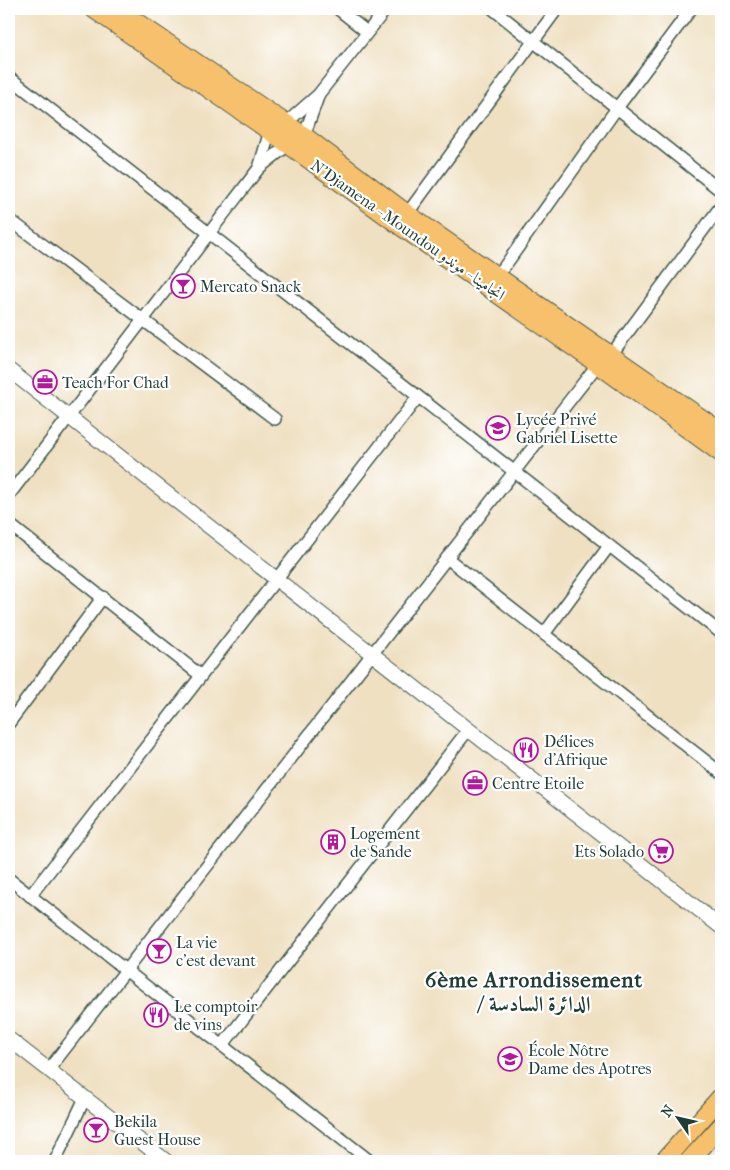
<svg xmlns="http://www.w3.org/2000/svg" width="730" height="1170" font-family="'IM FELL French Canon',Amiri,serif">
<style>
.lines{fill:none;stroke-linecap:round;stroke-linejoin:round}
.minor-casing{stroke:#3e5549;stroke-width:14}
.tertiary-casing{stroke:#3e5549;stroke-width:16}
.primary-casing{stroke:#3e5549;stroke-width:20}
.minor{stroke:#fff;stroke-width:11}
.tertiary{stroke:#fff;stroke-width:14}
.primary{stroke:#f7c06c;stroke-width:18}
.labels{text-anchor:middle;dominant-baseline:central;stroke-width:4.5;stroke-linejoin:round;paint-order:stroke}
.street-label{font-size:16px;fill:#1f3d34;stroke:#fff}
.poi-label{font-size:16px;fill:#1f3d34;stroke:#fff;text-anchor:start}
.district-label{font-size:21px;font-weight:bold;letter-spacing:1px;fill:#1f3d34;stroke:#fff}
</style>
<rect width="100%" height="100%" fill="#fff"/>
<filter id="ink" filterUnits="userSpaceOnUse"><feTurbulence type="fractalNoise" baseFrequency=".02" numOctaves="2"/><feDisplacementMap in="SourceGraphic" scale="10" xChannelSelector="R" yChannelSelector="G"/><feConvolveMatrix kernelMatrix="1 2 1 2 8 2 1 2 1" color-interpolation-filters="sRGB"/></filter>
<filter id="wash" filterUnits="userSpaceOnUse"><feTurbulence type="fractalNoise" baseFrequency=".0096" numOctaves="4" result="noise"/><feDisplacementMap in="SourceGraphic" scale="20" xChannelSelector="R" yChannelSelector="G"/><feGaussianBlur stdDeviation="1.12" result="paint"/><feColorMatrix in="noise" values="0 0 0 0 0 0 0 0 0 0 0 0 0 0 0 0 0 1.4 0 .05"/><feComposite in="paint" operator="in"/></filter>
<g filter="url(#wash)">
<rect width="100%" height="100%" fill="#efe0c1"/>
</g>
<g filter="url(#ink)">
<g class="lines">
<g class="minor-casing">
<g id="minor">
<path d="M338 9 367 32"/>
<path d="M493 9 721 191"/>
<path d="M9 77 721 633"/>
<path d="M285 124 318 95 386 9"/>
<path d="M304 136 318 97"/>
<path d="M259 168 270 131"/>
<path d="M407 214 557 9"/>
<path d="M10 220 275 419"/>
<path d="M497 277 617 108 691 9"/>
<path d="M611 355 721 206"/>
<path d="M9 495 259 168 288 145"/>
<path d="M9 524 200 675"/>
<path d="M447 558 721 773"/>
<path d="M544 634 609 546"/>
<path d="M9 723 103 597"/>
<path d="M9 879 370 1161"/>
<path d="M30 896 418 397"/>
<path d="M222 1046 468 730"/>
<path d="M49 1069 598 364"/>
<path d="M55 1161 85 1098"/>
</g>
</g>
<g class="tertiary-casing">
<g id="tertiary">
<path d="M9 370 721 927"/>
<path d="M9 1039 166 1161"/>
</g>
</g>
<g class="primary-casing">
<g id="primary">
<path d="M94 9 270 131 402 227 598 364 721 453"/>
<path d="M117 9 304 136 407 214 721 432"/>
<path d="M664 1161 721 1097"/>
<path d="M689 1161 721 1126"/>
</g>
</g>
<use href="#minor" class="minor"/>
<use href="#tertiary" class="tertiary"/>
<use href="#primary" class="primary"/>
</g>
</g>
<defs>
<g id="bar-ring" transform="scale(1.25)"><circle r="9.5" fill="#fff" stroke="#b5179e" stroke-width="1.5"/><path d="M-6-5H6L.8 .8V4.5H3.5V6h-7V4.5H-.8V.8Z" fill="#b5179e"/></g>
<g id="office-ring" transform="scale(1.25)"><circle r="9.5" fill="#fff" stroke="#b5179e" stroke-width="1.5"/><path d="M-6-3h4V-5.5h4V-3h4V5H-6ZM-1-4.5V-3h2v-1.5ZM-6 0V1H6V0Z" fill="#b5179e"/></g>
<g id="school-ring" transform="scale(1.25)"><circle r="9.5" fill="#fff" stroke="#b5179e" stroke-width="1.5"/><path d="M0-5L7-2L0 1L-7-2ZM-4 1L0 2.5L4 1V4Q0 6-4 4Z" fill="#b5179e"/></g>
<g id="restaurant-ring" transform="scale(1.25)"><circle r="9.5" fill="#fff" stroke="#b5179e" stroke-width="1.5"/><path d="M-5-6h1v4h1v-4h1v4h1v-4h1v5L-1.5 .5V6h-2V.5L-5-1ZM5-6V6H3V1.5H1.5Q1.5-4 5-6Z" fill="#b5179e"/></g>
<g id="building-ring" transform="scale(1.25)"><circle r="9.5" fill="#fff" stroke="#b5179e" stroke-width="1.5"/><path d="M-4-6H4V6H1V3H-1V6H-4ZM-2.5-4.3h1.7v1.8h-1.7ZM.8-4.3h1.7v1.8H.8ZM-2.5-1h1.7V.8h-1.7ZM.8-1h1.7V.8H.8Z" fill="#b5179e"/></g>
<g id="supermarket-ring" transform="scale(1.25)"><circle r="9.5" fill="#fff" stroke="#b5179e" stroke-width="1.5"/><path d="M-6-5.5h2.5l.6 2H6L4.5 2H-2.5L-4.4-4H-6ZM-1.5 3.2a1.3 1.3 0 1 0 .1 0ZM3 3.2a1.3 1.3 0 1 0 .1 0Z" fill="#b5179e"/></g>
</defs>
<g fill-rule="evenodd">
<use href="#bar-ring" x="183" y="286"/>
<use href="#office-ring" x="45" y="382"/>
<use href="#school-ring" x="498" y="428"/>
<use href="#restaurant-ring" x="526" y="750"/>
<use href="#office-ring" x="475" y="783"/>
<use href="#building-ring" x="333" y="842"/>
<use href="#supermarket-ring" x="661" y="851"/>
<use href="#bar-ring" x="159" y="951"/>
<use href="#restaurant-ring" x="156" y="1015"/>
<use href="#school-ring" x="510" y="1059"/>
<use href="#bar-ring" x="96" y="1130"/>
</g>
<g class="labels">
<g class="street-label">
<text transform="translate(408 230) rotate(35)">N'Djamena - Moundou انجامينا - موندو</text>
</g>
<g class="poi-label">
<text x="200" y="286">Mercato Snack</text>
<text x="62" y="382">Teach For Chad</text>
<text x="516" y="419">Lycée Privé<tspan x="516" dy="18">Gabriel Lisette</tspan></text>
<text x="544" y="741">Délices<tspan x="544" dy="18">d'Afrique</tspan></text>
<text x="492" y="783">Centre Etoile</text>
<text x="350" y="833">Logement<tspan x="350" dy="18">de Sande</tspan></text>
<text x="644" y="851" text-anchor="end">Ets Solado</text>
<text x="176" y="942">La vie<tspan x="176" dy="18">c'est devant</tspan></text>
<text x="174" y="1006">Le comptoir<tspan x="174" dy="18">de vins</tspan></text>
<text x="528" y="1050">École Nôtre<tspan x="528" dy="18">Dame des Apotres</tspan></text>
<text x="114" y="1121">Bekila<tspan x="114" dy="18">Guest House</tspan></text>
</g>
<g class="district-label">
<text x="534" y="980">6ème Arrondissement<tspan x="534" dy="24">/ الدائرة السادسة</tspan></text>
</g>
</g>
<rect width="730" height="1170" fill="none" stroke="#fff" stroke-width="30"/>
<g transform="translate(678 1118) rotate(304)" stroke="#ffffff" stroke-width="4" paint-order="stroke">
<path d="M0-4L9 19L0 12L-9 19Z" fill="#1f3d34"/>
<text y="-8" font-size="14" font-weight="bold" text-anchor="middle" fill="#1f3d34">N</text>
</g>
</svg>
